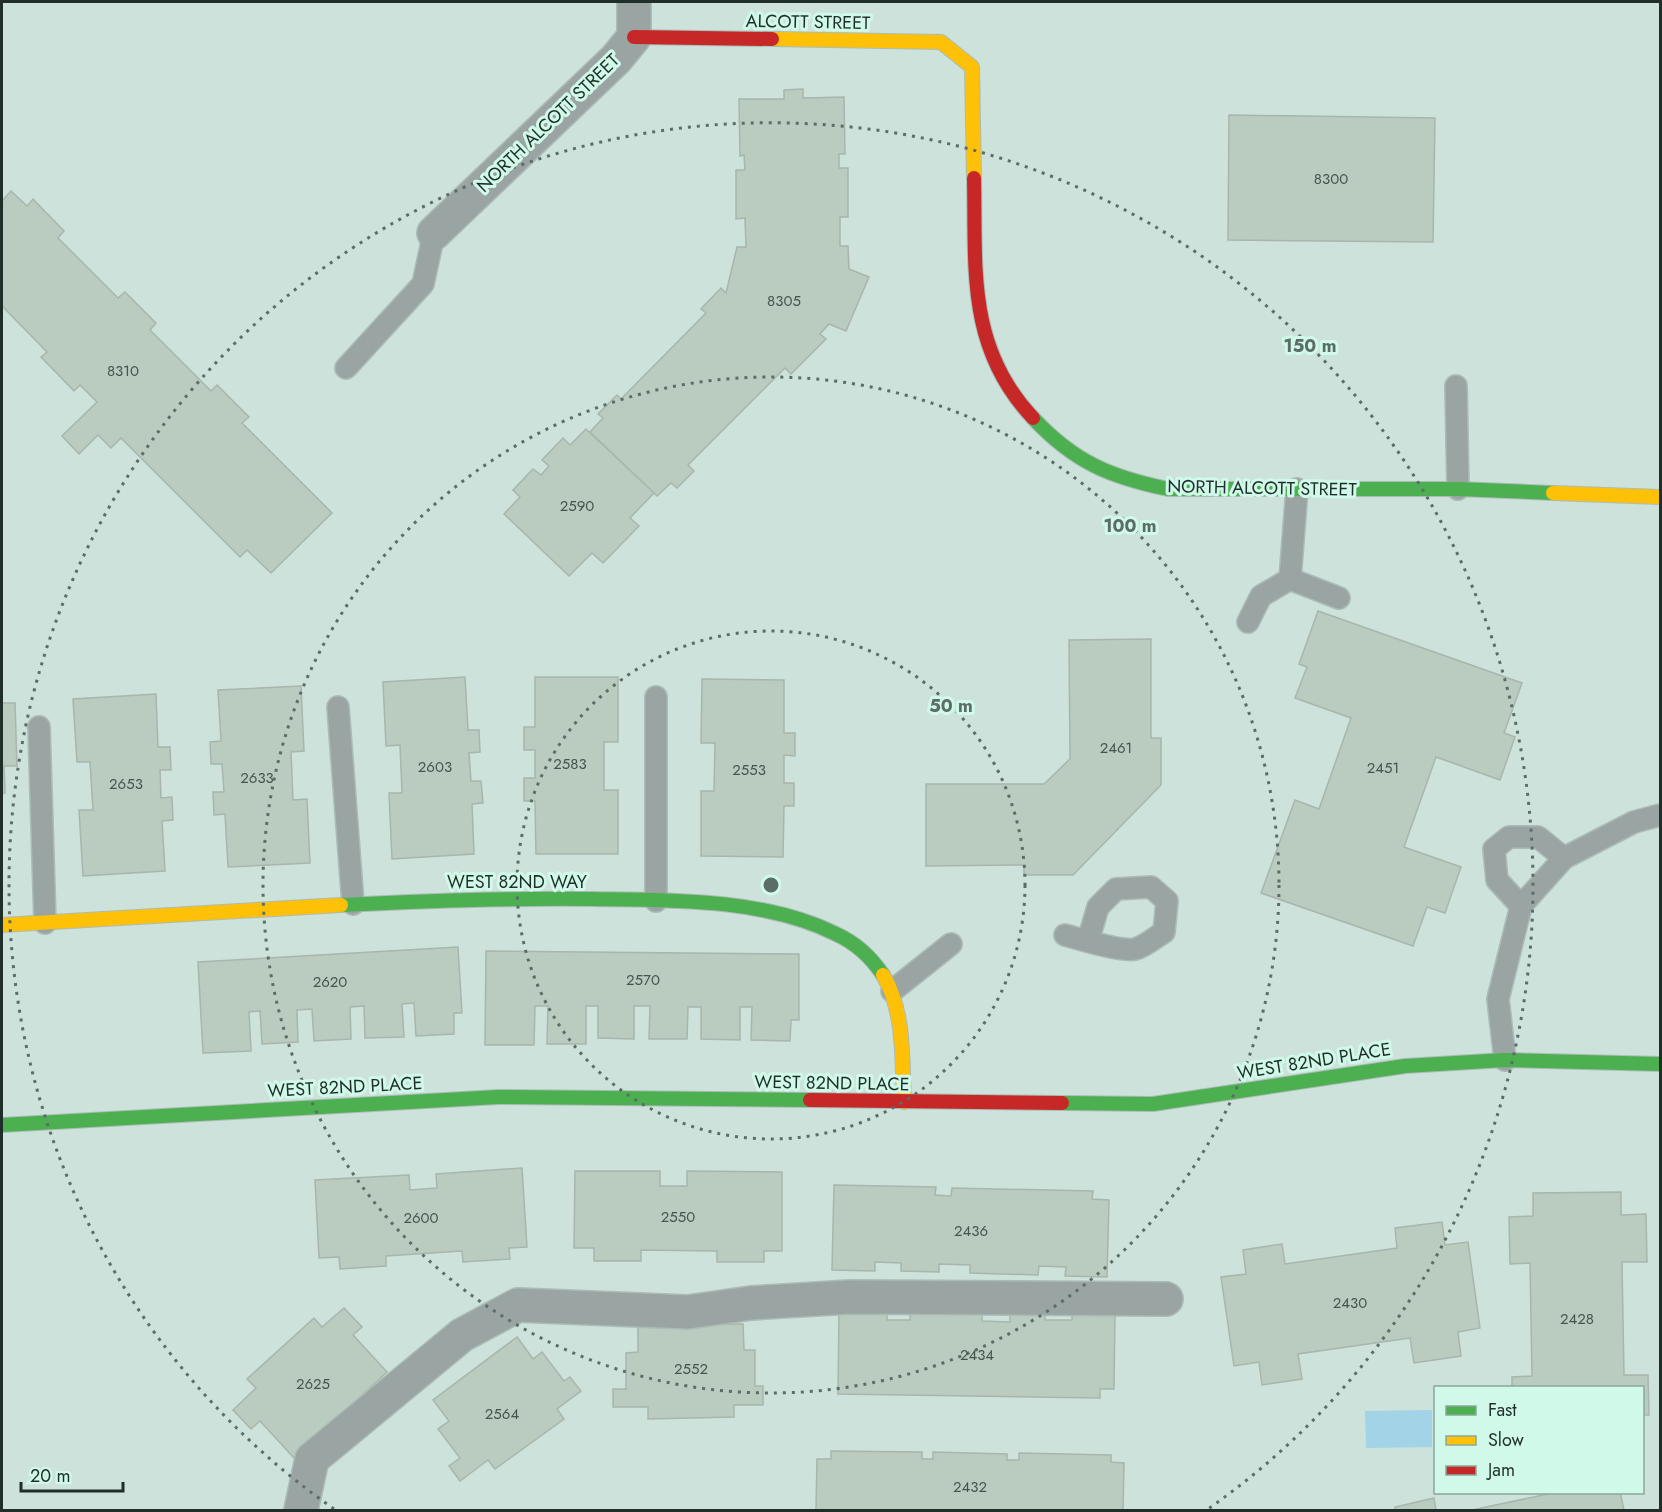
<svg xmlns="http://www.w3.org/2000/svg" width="1662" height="1512" font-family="Jost,sans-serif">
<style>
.water{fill:#a3d3e7}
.building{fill:#bacbbf;stroke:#a8b6ad;stroke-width:1.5}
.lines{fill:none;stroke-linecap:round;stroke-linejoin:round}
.lane-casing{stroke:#abbcb6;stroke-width:24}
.street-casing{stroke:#abbcb6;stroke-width:36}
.fast-casing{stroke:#abbcb6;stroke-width:16}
.slow-casing{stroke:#abbcb6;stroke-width:16}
.jam-casing{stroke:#abbcb6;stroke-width:16}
.lane{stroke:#99a4a3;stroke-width:21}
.street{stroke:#99a4a3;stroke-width:33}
.fast{stroke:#4caf50;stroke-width:14}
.slow{stroke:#ffc107;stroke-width:14}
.jam{stroke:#c62828;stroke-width:14}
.ring{fill:none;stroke:#5c6d67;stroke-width:3;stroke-dasharray:3 6}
.labels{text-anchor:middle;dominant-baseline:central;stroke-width:6;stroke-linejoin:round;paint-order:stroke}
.number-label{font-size:15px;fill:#46564f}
.street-label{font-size:18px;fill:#1f2e29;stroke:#d0f9ea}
.centre{fill:#5c6d67;stroke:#d0f9ea;stroke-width:3}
.ring-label{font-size:18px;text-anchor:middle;font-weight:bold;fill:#5c6d67;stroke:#d0f9ea;stroke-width:6;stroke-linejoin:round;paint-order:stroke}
</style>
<rect width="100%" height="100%" fill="#cce2da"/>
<path class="water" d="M1432 1410V1447L1366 1448 1365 1411Z"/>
<g class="building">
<path d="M803 89V98L844 97 845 154H839V168H848V217H840V246H848L849 269 869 277 846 331 829 324 820 334 826 339 791 374 785 368 688 465 694 471 677 488 671 483 657 496 590 432 603 418 598 414 617 395 621 399 706 313 701 309 721 288 726 293 737 247H746L745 218 736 219V170H745L744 155 740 156 739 99H784V90Z"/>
<path d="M1229 115 1435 118 1433 242 1228 240Z"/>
<path d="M11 191 27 206 33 199 64 231 58 238 118 298 125 292 156 323 150 330 211 391 217 385 249 417 242 423 332 513 271 573 247 550 240 557 121 438 111 448 98 435 79 454 62 436 97 402 80 385 74 391 41 357 47 352 2 306V201Z"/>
<path d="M586 429 654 493 630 518 639 526 603 563 592 553 569 576 504 514 520 497 513 490 533 469 541 475 549 466 542 460 563 438 570 445Z"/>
<path d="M1318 611 1522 683 1504 733 1515 737 1500 780 1436 757 1404 847 1461 867 1445 913 1427 907 1413 946 1261 893 1295 800 1319 809 1351 718 1295 698 1307 667 1299 664Z"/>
<path d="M1151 639V738H1161V785L1073 875H1024V865L926 866V784H1044L1070 759 1069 640Z"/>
<path d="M465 677 468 730H479L480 752 469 753 471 781H481L483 803 472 804 474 854 392 859 389 793H402L400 745 386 746 383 682Z"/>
<path d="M535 677H618V742H604V790H618V854H536L535 801H524V778H535V750H524V727H535Z"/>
<path d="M702 679 784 680V733H795V756L784 755V783H794V806H784L783 857 701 856V791H714L715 743H701Z"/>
<path d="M301 686 304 751 291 752 293 800 307 799 310 863 228 867 225 814 214 815 213 792H224L222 764H211L210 742 221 741 218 690Z"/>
<path d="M156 694 158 747H170L171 770H160L161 798 172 797 173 820 162 821 165 871 83 876 79 810H93L90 762H77L73 699Z"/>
<path d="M2 703H15L17 766H4L5 793 2 794Z"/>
<path d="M458 947 462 1013H454V1034L416 1036 414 1003 402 1004 404 1037 365 1038 364 1006 350 1007 351 1039 314 1041 312 1009 297 1010 298 1042 262 1044 260 1011 249 1012 251 1051 203 1053 198 962Z"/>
<path d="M486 951 799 954V1020H791L790 1041 751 1040 752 1007H740V1040L701 1039V1007H688L687 1039H649L650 1006H634V1039L598 1038V1006H586V1044H547L548 1006H535L534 1045H485Z"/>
<path d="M522 1168 527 1247 509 1248 510 1259 463 1262 462 1251 386 1256V1266L340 1269 339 1257 319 1258 315 1180 409 1175 410 1190 437 1188 436 1174Z"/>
<path d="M575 1171H660V1186H687V1171L782 1172V1251H764V1262H717V1251L641 1250V1261H594V1248H574Z"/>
<path d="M834 1185 936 1187 935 1195 951 1196 952 1188 1093 1191 1092 1199 1109 1200 1107 1277 1065 1276 1066 1267 1039 1266 1038 1275 970 1273V1265L939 1264V1272L901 1271V1263L875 1262V1271L832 1270Z"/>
<path d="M1621 1192V1215L1646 1214 1647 1262H1622L1624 1375H1648L1649 1415H1642V1388H1512V1377L1532 1376 1530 1263 1510 1264 1509 1217 1533 1216V1193Z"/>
<path d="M1442 1222 1445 1245 1468 1242 1480 1328 1458 1332 1461 1356 1414 1363 1410 1338 1298 1354 1302 1379 1262 1385 1259 1362 1234 1366 1221 1277 1246 1274 1243 1250 1282 1244 1285 1264 1397 1248 1395 1228Z"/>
<path d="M344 1308 362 1327 353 1335 387 1372 294 1458 260 1421 251 1429 233 1410 256 1388 247 1379 314 1318 322 1327Z"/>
<path d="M839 1311H887V1320H910V1312L982 1313V1321L1010 1322V1313L1045 1314V1320H1072V1314H1115L1114 1389H1100V1398L838 1394Z"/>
<path d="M743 1324 744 1350H755V1386H763V1405H734V1417L648 1419V1407H613V1389H626V1353L638 1352V1325Z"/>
<path d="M517 1337 533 1359 542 1352 564 1381 570 1377 581 1391 557 1409 564 1419 495 1469 488 1460 460 1481 449 1466 460 1458 438 1429 449 1421 433 1400Z"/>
<path d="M831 1451 922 1452V1459H933V1452L1007 1454V1460H1019V1453L1111 1455V1462L1124 1463 1123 1510H816L817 1459H831Z"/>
<path d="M1548 1492H1620L1624 1510H1472L1548 1494Z"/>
<path d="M1434 1498 1436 1510H1395V1507Z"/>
</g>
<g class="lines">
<g class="lane-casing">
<g id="lane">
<path d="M346 368 423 284 434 233"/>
<path d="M1456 386 1458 489"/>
<path d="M1290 579 1339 598"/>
<path d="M1248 622 1261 596 1290 579 1297 489"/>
<path d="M656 697V901"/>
<path d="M338 707 353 904"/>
<path d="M39 727 45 923"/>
<path d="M1521 906 1497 880 1494 849 1509 837H1538L1564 858"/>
<path d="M1065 935C1079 939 1122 952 1135 949 1144 947 1156 937 1164 932L1167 901 1151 887 1116 889 1098 907 1088 941"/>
<path d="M892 991 951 944"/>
<path d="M1505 1060 1498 999 1521 906 1564 858 1634 822 1660 815"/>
</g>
</g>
<g class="street-casing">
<g id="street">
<path d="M434 233 616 59 634 37V2"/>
<path d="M301 1510 312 1459 462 1335 518 1305 688 1312 751 1303 850 1297 1166 1299"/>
</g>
</g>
<g class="fast-casing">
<g id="fast">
<path d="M1033 418C1074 462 1110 477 1168 489H1458L1553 493"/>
<path d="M341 905C424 901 507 898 591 899 669 900 764 898 836 934 856 943 871 957 883 975"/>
<path d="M1062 1103 1153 1104 1405 1066 1505 1060 1660 1064"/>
<path d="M2 1125 498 1097 810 1100"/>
</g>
</g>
<g class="slow-casing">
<g id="slow">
<path d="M772 39 941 42 972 67 974 178"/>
<path d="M1553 493 1660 497"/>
<path d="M2 925 341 905"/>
<path d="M883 975C905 1011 902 1061 904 1102"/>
</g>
</g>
<g class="jam-casing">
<g id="jam">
<path d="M634 37 772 39"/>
<path d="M974 178C976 267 966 347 1033 418"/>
<path d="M810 1100 1062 1103"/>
</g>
</g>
<use href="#lane" class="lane"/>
<use href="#street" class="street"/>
<use href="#fast" class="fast"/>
<use href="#slow" class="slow"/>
<use href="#jam" class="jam"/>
</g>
<g class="ring">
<circle cx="771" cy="885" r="254"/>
<circle cx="771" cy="885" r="508"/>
<path d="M334 1509A762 762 0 1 1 1208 1509"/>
</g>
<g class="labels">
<g class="number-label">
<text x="1331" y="179">8300</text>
<text x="784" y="301">8305</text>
<text x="123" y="371">8310</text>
<text x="577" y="506">2590</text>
<text x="1116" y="748">2461</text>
<text x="570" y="764">2583</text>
<text x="435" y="767">2603</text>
<text x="1383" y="768">2451</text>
<text x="749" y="770">2553</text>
<text x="257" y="778">2633</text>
<text x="126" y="784">2653</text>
<text x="643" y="980">2570</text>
<text x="330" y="982">2620</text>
<text x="678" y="1217">2550</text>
<text x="421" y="1218">2600</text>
<text x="971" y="1231">2436</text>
<text x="1350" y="1303">2430</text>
<text x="1577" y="1319">2428</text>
<text x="977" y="1355">2434</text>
<text x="691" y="1369">2552</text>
<text x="313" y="1384">2625</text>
<text x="502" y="1414">2564</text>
<text x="970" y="1487">2432</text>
</g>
<g class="street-label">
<text transform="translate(808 22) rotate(1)">ALCOTT STREET</text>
<text transform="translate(548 123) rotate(-44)">NORTH ALCOTT STREET</text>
<text transform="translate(1262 488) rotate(1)">NORTH ALCOTT STREET</text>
<text x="517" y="882">WEST 82ND WAY</text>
<text transform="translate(1314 1061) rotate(-9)">WEST 82ND PLACE</text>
<text transform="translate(832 1083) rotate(1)">WEST 82ND PLACE</text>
<text transform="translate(345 1087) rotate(-3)">WEST 82ND PLACE</text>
</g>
</g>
<circle cx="771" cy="885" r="9" class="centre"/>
<g class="ring-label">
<text x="1310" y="352">150 m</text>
<text x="1130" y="532">100 m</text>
<text x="951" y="712">50 m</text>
</g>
<rect width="1662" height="1512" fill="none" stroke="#1f2e29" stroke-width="6"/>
<rect x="1434" y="1386" width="210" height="108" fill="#d0f9ea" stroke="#89a89d" stroke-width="1.5"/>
<rect x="1446" y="1406" width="30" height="9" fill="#4caf50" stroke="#89a89d" stroke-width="1.5"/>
<text x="1488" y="1416" font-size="18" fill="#1f2e29">Fast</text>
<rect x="1446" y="1436" width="30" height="9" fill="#ffc107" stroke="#89a89d" stroke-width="1.5"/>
<text x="1488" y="1446" font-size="18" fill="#1f2e29">Slow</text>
<rect x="1446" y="1466" width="30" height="9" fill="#c62828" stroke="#89a89d" stroke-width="1.5"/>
<text x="1488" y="1476" font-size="18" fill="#1f2e29">Jam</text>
<path d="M21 1482v9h102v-9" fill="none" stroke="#1f2e29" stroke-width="3"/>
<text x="30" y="1482" font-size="18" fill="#1f2e29" stroke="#d0f9ea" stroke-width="4.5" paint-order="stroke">20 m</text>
</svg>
